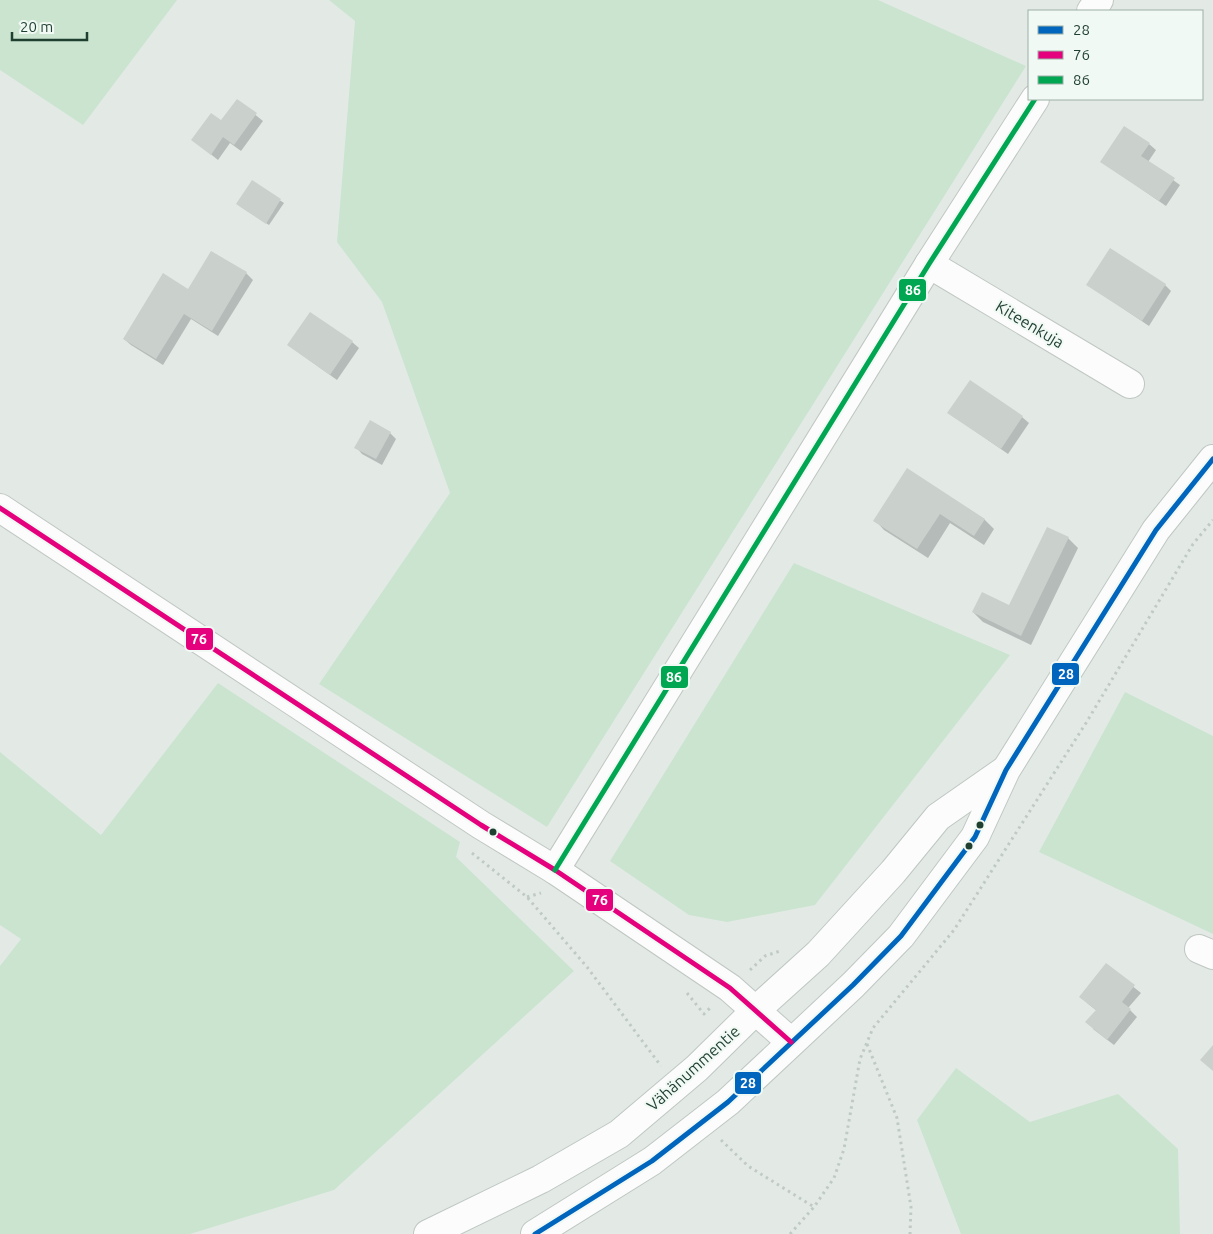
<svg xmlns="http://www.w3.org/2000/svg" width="1213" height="1234" font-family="Ubuntu,sans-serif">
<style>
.green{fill:#cbe4cf}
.shadow{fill:#0003}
.building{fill:#cad1cd}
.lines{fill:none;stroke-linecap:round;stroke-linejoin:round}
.street-casing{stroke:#c0c7c3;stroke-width:30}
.secondary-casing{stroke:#bfc7c3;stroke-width:30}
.path{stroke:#c0cac4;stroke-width:3;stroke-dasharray:2.5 4;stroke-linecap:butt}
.street{stroke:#fbfcfb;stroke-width:28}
.secondary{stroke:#fbfcfb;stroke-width:28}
.bus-1-casing{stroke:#f1f9f4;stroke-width:9}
.bus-2-casing{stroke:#f1f9f4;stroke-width:9}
.bus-3-casing{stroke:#f1f9f4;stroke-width:9}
.bus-1{stroke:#0065bd;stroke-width:5}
.bus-2{stroke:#e5007d;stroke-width:5}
.bus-3{stroke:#00a651;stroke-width:5}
.bus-dot{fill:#1f3f31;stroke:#f1f9f4;stroke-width:2}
.labels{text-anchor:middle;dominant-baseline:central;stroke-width:4;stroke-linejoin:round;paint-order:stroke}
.street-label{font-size:16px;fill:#1f3f31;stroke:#f1f9f4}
.line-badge{stroke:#f1f9f4;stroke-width:2}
.badge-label{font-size:14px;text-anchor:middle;font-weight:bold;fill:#fff}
</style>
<rect width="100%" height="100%" fill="#e3eae6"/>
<g class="green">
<path d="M0 0H177L83 125 0 70Z"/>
<path d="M329 0H878L1026 66 547 827 319 684 450 493 382 302 337 242 355 21Z"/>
<path d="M794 563 1010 655 815 905 727 922 689 915 610 861Z"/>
<path d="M218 683 460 842 456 857 574 971 334 1190 190 1234H0V966L21 939 0 925V752L101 835Z"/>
<path d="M1125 692 1213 736V934L1039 852Z"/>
<path d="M956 1068 1030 1122 1118 1094 1178 1149 1180 1234H961L917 1120Z"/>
</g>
<g class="shadow">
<path d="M237 100 263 121 241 151 230 143 218 160 193 140 221 122Z"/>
<path d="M1149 144 1156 150 1148 162 1180 185 1166 206 1102 162Z"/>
<path d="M252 182 284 203 269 225 241 207Z"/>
<path d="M212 252 246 273 253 280 218 336 191 319 163 365 131 345 124 339 189 290Z"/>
<path d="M1088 285H1165L1171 291 1149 326Z"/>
<path d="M352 342 359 348 337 380 288 345Z"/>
<path d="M949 413 1022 417 1029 423 1008 454Z"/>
<path d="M390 433 396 439 382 465 362 454 356 447Z"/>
<path d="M907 470 984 519 994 529 984 545 950 523 928 558 884 530 875 520Z"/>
<path d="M1068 538 1078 548 1031 645 983 622 973 612 1010 607Z"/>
<path d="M1106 965 1141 993 1128 1008 1137 1017 1114 1045 1093 1029 1097 1011 1087 1003Z"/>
</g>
<g class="building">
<path d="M237 99 257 113 234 145 223 137 211 155 191 140 211 113 221 120Z"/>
<path d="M1124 126 1150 143 1141 156 1175 178 1159 201 1100 162Z"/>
<path d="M252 180 281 199 266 224 236 204Z"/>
<path d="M1110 248 1166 284 1142 321 1086 285Z"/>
<path d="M211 251 247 272 212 331 184 314 156 359 123 339 163 273 188 289Z"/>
<path d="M310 312 353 341 330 375 287 345Z"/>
<path d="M970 380 1023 416 1001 449 947 413Z"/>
<path d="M370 420 391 432 376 459 354 448Z"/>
<path d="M907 468 985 519 974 536 940 514 917 549 873 521Z"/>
<path d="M1047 527 1069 537 1021 636 972 612 982 592 1009 605Z"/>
<path d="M1106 963 1135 985 1122 1002 1131 1009 1107 1040 1085 1022 1096 1010 1079 997Z"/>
<path d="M1213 1045V1071L1200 1060Z"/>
</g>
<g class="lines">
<g class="street-casing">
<g id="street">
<path d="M1091 11 1099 0"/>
<path d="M929 264 1130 384"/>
<path d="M0 508 481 825 555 870 730 988 791 1042"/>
<path d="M555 870 929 264 1035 99"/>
<path d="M1199 949 1213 955"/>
</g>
</g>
<g class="secondary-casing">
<g id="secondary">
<path d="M428 1234 541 1179 619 1134 697 1068 756 1010 818 954 893 872 938 817 1004 771"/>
<path d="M535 1234 652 1161 728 1102 853 985 901 936 975 837 1006 770 1156 530 1213 459"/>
</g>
</g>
<g class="path">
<path d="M472 853 527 897 587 967 661 1066"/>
<path d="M527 897 541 893"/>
<path d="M750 970 765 956 780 951"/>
<path d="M687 993 704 1014 711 1007"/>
<path d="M867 1044 897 1118 911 1207 910 1234"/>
<path d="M721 1140 748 1166 814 1207"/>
<path d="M790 1234 814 1207 834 1178 844 1149 860 1059 873 1028 954 930 1086 723 1193 544 1213 520"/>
</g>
<use href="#street" class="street"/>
<use href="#secondary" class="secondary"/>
<g class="bus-1-casing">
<path id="bus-1" d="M535 1234 652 1161 728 1102 853 985 901 936 975 837 1006 770 1156 530 1213 459"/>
</g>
<g class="bus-2-casing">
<path id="bus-2" d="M0 508 481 825 555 870 730 988 791 1042"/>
</g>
<g class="bus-3-casing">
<path id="bus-3" d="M555 870 929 264 1035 99"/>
</g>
<use href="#bus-1" class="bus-1"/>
<use href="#bus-2" class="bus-2"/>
<use href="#bus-3" class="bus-3"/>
</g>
<g class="bus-dot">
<circle cx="980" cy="825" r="4.5"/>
<circle cx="493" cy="832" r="4.5"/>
<circle cx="969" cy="846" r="4.5"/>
</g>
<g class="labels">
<g class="street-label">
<text transform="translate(1030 324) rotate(31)">Kiteenkuja</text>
<text transform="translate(693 1068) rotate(-42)">Vähänummentie</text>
</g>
</g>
<g class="line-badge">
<rect x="898" y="278" width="29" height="24" rx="5" fill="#00a651"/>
<rect x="185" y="627" width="29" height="24" rx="5" fill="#e5007d"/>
<rect x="1051" y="662" width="29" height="24" rx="5" fill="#0065bd"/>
<rect x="660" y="665" width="29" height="24" rx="5" fill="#00a651"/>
<rect x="585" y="888" width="29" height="24" rx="5" fill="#e5007d"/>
<rect x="734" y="1071" width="28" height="24" rx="5" fill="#0065bd"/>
</g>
<g class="badge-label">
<text x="913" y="295">86</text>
<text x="199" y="644">76</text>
<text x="1066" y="679">28</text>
<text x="674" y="682">86</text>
<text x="600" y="905">76</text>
<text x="748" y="1088">28</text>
</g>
<rect x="1028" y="10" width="175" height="90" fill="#f1f9f4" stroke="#9dafa6"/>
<rect x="1038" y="26" width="25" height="8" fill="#0065bd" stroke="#9dafa6"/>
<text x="1073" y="35" font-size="15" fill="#1f3f31">28</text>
<rect x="1038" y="51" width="25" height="8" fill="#e5007d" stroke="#9dafa6"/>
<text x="1073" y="60" font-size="15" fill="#1f3f31">76</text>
<rect x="1038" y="76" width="25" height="8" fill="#00a651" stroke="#9dafa6"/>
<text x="1073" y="85" font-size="15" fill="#1f3f31">86</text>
<path d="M12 32v8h75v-8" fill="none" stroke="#1f3f31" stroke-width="2.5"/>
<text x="20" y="32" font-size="15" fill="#1f3f31" stroke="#f1f9f4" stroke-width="4" paint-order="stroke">20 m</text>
</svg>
